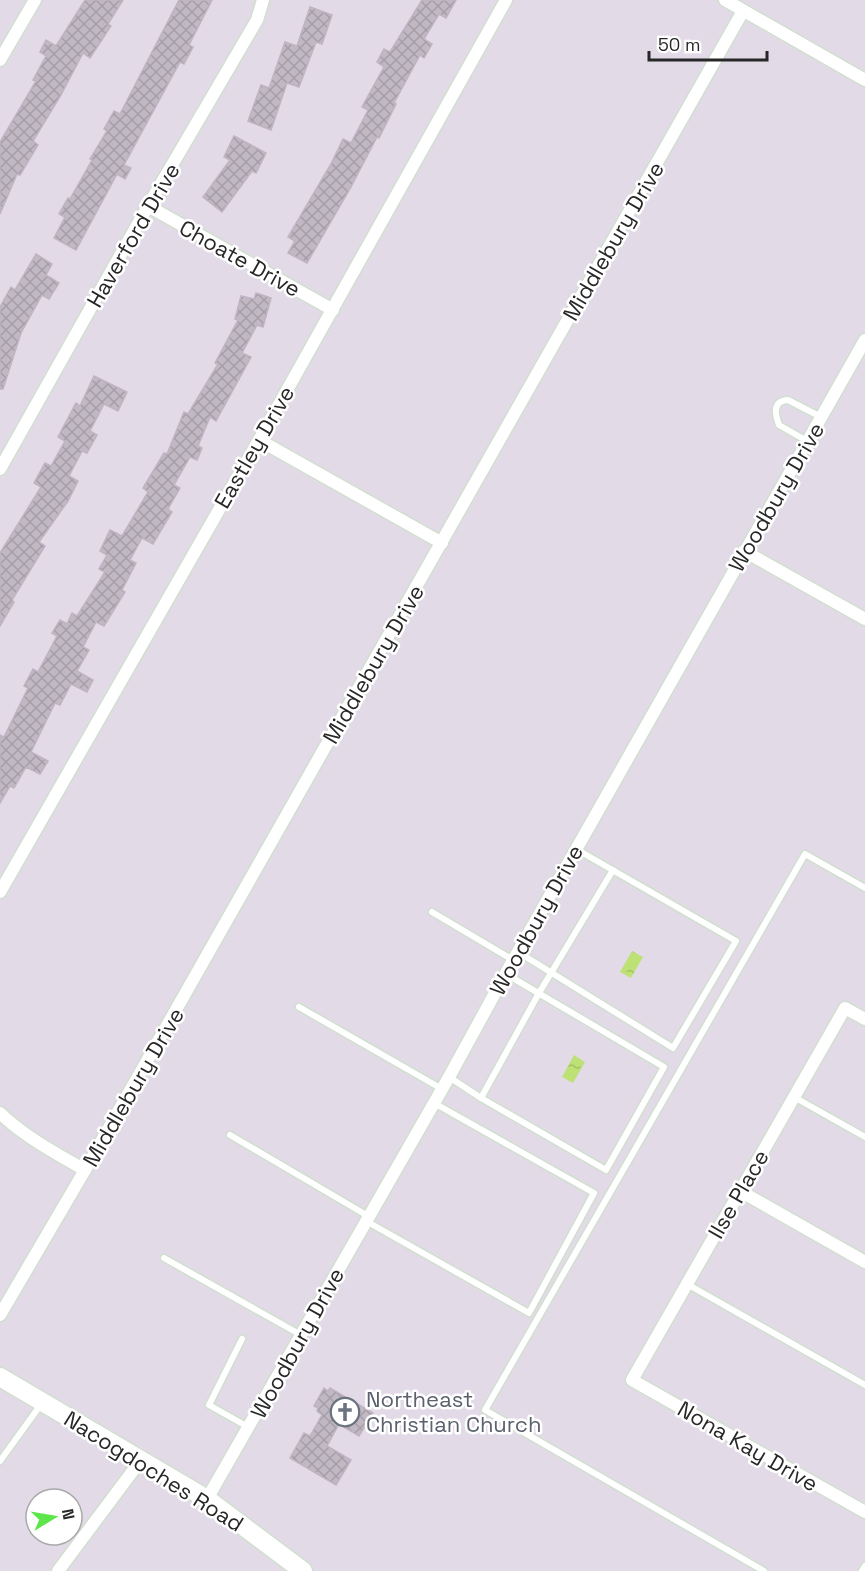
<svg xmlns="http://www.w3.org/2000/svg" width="865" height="1571" font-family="'Space Grotesk',sans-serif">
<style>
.water{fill:url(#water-ripples)}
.building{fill:url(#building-cross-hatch);stroke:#beb4c3;stroke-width:1.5}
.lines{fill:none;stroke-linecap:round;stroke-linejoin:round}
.lane-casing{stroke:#d1dfcf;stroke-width:9}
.street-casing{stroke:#d1dfcf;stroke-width:15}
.secondary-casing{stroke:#d1dfcf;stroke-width:21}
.lane{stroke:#fff;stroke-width:6}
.street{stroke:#fff;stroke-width:12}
.secondary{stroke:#fff;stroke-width:18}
.labels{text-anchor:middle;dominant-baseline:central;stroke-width:5;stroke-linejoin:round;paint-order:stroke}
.street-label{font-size:22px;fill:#272727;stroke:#fff}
.worship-label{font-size:22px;fill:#5b616d;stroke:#fff;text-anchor:start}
</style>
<defs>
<pattern id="water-ripples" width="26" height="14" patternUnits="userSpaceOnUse" patternTransform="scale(1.5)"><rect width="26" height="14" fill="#bee176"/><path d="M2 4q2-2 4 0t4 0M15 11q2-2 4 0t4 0" fill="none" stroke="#a3c166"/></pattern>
<pattern id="building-cross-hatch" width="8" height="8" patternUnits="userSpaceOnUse" patternTransform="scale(1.5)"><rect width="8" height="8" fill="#c0b8c3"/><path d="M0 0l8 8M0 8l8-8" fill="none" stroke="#a59ea8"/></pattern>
</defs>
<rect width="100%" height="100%" fill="#e3dae8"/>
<g class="water">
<path d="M632 951 643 957 631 978 620 972Z"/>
<path d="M574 1055 585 1062 573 1083 562 1077Z"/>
</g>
<g class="building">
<path d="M85 0H123L108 24 111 26 90 58 83 53 61 95 33 141 38 145 20 175 17 174 0 214V142L36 81 33 80 46 56 40 52 46 40 56 46Z"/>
<path d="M179 0H212L189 45 193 47 184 64 180 62 124 165 131 168 125 179 117 174 76 250 54 238 65 217 59 214 68 198 70 199 92 160 90 159 107 131 104 129 114 111 120 114Z"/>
<path d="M422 0H456L446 18 439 14 424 39 432 44 424 58 420 55 394 103 396 104 379 138 377 137 351 187 307 263 288 253 295 241 288 237 331 164 343 139 351 143 368 110 362 107 384 67 377 62 384 49 390 52Z"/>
<path d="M310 7 332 15 322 44 316 42 299 87 287 83 271 130 248 121 261 85 269 88 285 42 297 46Z"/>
<path d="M234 136 266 153 256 173 252 171 222 212 203 197 230 160 224 157Z"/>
<path d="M36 254 52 264 46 275 59 283 49 299 42 295 21 333 3 389H0V307L11 287 15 290Z"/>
<path d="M256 293 271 298 263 327 257 325 242 353 251 357 216 421 210 417 198 446 202 448 197 460 190 457 174 485 180 488 168 509 172 512 153 544 142 538 130 560 136 563 122 590 125 592 104 626 96 622 83 647 89 650 77 671 93 680 87 692 71 684 60 705 55 703 31 752 48 761 40 774 26 767 14 788 10 786 0 803V735L4 737 28 688 24 686 33 669 38 672 57 636 52 633 60 620 67 624 72 613 77 616 105 572 99 569 107 555 100 551 110 530 122 536 148 492 143 488 164 453 167 454 184 412 188 414 218 364 215 363 238 320 235 319 241 296 254 299Z"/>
<path d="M94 376 127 392 118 411 104 404 90 431 97 435 87 453 82 451 69 476 78 481 68 501 39 542 45 546 12 600 14 602 0 626V553L41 487 34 483 45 463 51 466 65 441 58 437 76 403 80 406Z"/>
<path d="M324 1388 328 1391 330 1388 373 1413 359 1436 339 1424 327 1446 351 1460 336 1485 290 1458 304 1433 310 1436 322 1415 317 1411 318 1408 314 1406Z"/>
</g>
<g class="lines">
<g class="lane-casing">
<g id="lane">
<path d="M807 441 779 425C775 414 772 401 788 400L821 417"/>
<path d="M432 912 513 960"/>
<path d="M518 952 673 1048 736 941 576 849"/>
<path d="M299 1007 442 1089"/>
<path d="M449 1077 481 1098 606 1170 664 1067 506 974"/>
<path d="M794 1097 865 1137"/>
<path d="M481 1098 539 993 613 870"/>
<path d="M230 1135 368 1216"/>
<path d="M366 1221 529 1313 594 1193 434 1103"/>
<path d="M164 1258 301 1335"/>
<path d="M687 1284 865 1385"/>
<path d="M242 1339 209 1405 248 1427"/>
<path d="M0 1461 42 1403"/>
<path d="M764 1571 485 1410 805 854 865 888"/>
<path d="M862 1571 865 1566"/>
</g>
</g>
<g class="street-casing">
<g id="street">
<path d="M725 0 865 80"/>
<path d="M0 60 35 0"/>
<path d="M148 206 333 310"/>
<path d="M259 440 442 543"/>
<path d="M0 469 148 206 257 20 263 0"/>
<path d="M744 551 865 619"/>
<path d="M0 892 259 440 506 0"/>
<path d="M865 1019 845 1008 632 1380 865 1512"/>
<path d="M0 1113C25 1137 55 1153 85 1170"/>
<path d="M740 1191 865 1262"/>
<path d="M0 1315 85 1170 743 11"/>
<path d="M207 1499 449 1077 506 973 865 340"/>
<path d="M58 1571 141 1460"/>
</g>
</g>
<g class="secondary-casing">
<path id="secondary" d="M0 1377 207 1499 303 1571"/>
</g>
<use href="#lane" class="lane"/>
<use href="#street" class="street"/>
<use href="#secondary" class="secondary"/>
</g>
<defs>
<g id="church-ring" transform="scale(1.5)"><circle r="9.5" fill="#fff" stroke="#6b7280" stroke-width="1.5"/><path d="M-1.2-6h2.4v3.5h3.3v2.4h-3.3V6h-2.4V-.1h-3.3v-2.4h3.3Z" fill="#6b7280"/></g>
</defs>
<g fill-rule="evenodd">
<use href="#church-ring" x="345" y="1412"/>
</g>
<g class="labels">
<g class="street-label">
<text transform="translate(133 235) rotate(-60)">Haverford Drive</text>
<text transform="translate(613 241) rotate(-60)">Middlebury Drive</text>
<text transform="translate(240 258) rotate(29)">Choate Drive</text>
<text transform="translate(254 447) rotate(-60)">Eastley Drive</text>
<text transform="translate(776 497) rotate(-60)">Woodbury Drive</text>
<text transform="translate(373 664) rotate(-60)">Middlebury Drive</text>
<text transform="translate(536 920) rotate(-61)">Woodbury Drive</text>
<text transform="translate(133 1087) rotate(-60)">Middlebury Drive</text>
<text transform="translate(738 1194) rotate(-60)">Ilse Place</text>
<text transform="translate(297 1343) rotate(-61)">Woodbury Drive</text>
<text transform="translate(748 1446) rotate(30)">Nona Kay Drive</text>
<text transform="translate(154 1471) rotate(32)">Nacogdoches Road</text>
</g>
<g class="worship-label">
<text x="366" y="1399">Northeast<tspan x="366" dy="25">Christian Church</tspan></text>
</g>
</g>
<g transform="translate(54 1517) rotate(79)"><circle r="28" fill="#ffffff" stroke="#a9a9a9" stroke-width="1.5"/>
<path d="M0-4.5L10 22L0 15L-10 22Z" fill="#5de649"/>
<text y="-9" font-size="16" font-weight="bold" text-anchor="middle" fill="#272727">N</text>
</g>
<path d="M649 51v9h118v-9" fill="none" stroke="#272727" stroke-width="3"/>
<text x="658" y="51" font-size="18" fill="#272727" stroke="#ffffff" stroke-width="4.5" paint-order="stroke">50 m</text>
</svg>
